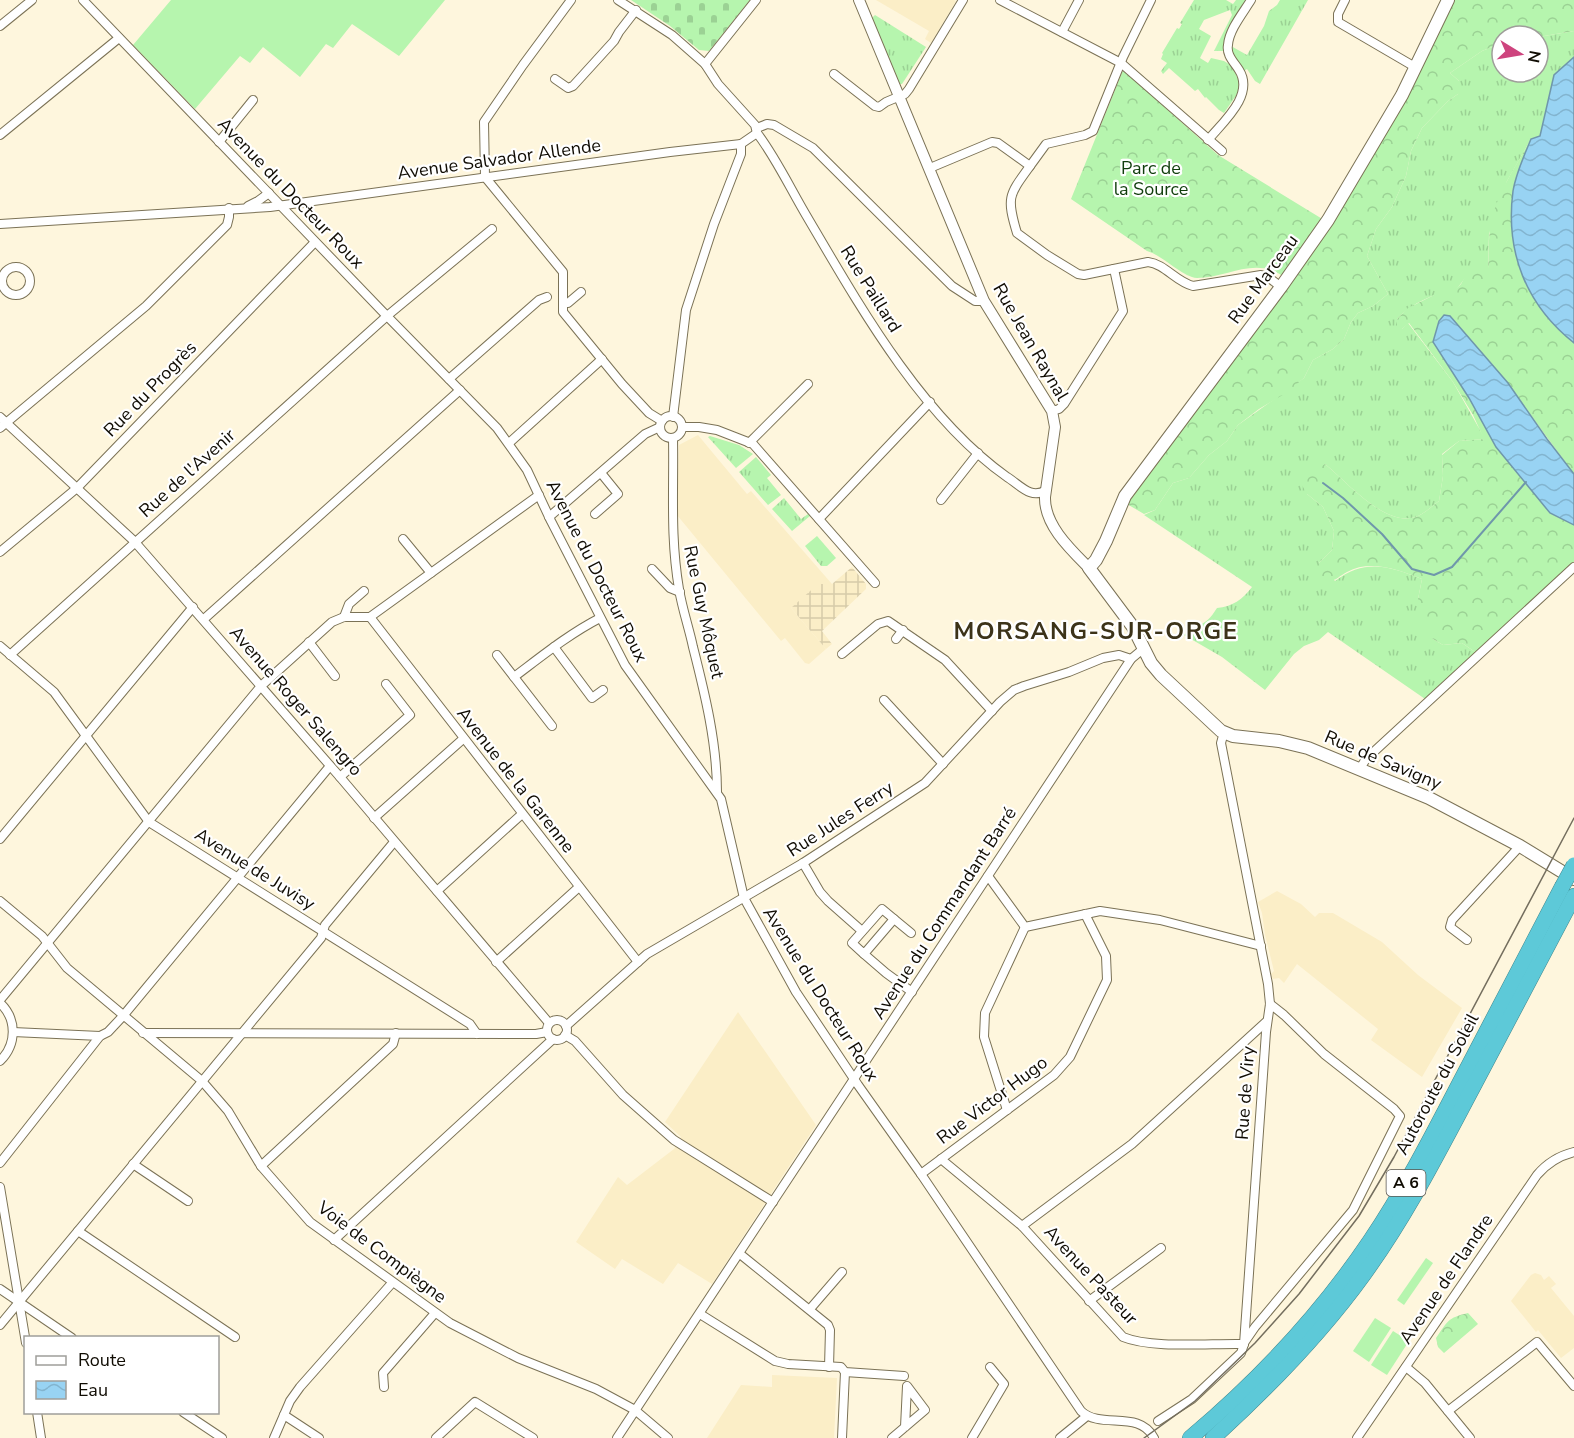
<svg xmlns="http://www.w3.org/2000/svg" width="1574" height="1438" font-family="'Nunito Sans',sans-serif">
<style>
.built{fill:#fbeec7}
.industrial{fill:url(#industrial-grid)}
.grass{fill:url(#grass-tufts)}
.forest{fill:url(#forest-crowns)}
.cemetery{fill:url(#cemetery-stones)}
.pitch{fill:#b6f5ae}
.water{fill:url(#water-waves);stroke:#6f97ab;stroke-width:1.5}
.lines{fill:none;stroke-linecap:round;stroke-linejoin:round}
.stream{stroke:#6f97ab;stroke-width:2}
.minor-casing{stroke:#7b7256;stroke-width:10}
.tertiary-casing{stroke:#7b7256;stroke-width:12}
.secondary-casing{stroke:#7b7256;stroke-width:14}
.motorway-casing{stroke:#42878d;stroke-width:16}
.minor{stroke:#fff;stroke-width:8}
.tertiary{stroke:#fff;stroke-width:10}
.secondary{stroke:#fff;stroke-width:12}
.motorway{stroke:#5dc9d8;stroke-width:15}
.tram{stroke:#746e5e;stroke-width:1.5}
.motorway-bridge-casing{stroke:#42878d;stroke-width:16;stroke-linecap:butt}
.motorway-bridge{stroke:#5dc9d8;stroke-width:15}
.labels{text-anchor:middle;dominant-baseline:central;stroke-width:4.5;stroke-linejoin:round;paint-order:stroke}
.shield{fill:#fff;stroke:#58554f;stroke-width:1.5}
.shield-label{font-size:16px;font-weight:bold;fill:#100c03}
.street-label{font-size:18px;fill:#100c03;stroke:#fff}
.park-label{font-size:18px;fill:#103e0c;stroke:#fff}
.district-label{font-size:24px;font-weight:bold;letter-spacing:1.5px;fill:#3c3319;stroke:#fff}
</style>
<defs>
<pattern id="industrial-grid" width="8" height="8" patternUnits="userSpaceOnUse" patternTransform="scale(1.5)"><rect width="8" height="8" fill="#fbeec7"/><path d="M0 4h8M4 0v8" fill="none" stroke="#d6cba9"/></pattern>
<pattern id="grass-tufts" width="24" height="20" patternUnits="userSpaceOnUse" patternTransform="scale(1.5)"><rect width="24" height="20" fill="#b6f5ae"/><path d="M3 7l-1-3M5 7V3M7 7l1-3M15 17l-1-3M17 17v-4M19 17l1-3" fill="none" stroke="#9bd194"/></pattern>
<pattern id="forest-crowns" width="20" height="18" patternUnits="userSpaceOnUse" patternTransform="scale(1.5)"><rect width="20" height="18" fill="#b6f5ae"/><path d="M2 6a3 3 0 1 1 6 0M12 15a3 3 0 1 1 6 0" fill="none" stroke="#9bd194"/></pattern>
<pattern id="cemetery-stones" width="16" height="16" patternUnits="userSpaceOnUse" patternTransform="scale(1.5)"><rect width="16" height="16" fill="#b6f5ae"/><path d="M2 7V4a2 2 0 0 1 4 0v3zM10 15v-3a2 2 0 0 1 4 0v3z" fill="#9bd194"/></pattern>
<pattern id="water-waves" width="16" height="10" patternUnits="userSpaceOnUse" patternTransform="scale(1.5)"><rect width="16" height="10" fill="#98d3f3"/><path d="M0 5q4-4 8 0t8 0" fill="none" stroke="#82b4cf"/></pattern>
</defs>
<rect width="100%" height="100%" fill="#fef6dd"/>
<g class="built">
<path d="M876 0H954L956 1 931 43 925 39 929 31Z"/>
<path d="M698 435 747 494 751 491 832 584 791 608 826 649 809 664 805 663 785 638 781 641 677 515 679 445Z"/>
<path d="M1277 891 1301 904 1315 917 1319 913H1333L1382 942 1418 975 1462 1008 1422 1077 1371 1040 1378 1029 1297 964 1284 983 1279 978 1273 979 1271 974 1274 971 1265 935 1262 913 1258 902Z"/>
<path d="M738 1012 816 1125 712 1284 678 1263 663 1284 622 1259 615 1269 576 1242 618 1177 627 1185 674 1149 681 1137 665 1122Z"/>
<path d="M1535 1273 1541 1275 1544 1280 1549 1276 1556 1284 1551 1288 1574 1316V1348L1561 1358 1538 1330 1536 1332 1511 1301 1531 1275Z"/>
<path d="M772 1375 837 1378 834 1438H707L741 1385 772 1387Z"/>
</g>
<path class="industrial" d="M852 567 866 584V589L822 631 832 644 826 649 791 608 818 584H832Z"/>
<g class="grass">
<path d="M1194 0H1226L1233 4 1236 0H1248L1223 51H1214L1232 15 1230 10 1204 20 1199 29 1211 36 1200 58 1208 63 1211 58 1224 61 1232 66 1242 87 1224 113 1219 110 1206 97 1205 98 1198 89 1195 91 1169 68 1163 74 1161 71 1167 63 1161 59 1163 54 1162 53 1177 28 1179 29 1182 24 1180 23Z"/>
<path d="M1280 0H1308L1260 84 1255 81 1247 69 1242 72 1232 53 1231 46 1247 55 1264 26 1269 11 1277 5Z"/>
<path d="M875 15 926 47 902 84H899L872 18Z"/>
<path d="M1574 31V57L1554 76 1540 137 1531 139 1507 181 1489 234 1488 269 1465 278 1456 290C1434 293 1412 303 1397 319L1402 329 1408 323 1453 382 1485 439 1459 441 1442 454 1443 476 1439 501C1432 506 1423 515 1415 517 1385 527 1347 482 1325 464L1307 494 1323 507 1334 531 1332 550 1319 563 1335 581C1365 558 1390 566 1422 579L1418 599 1433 639 1443 645 1462 643 1478 654 1428 701 1328 632 1319 640 1304 646 1294 654 1265 690 1222 657 1184 635C1198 622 1204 629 1217 608 1232 607 1243 599 1252 587L1144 515 1155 510 1173 483 1189 478 1209 455 1227 441 1238 425 1304 378 1313 360 1333 349 1344 339 1351 322 1358 313 1373 306 1388 294 1367 256 1376 229 1392 207 1406 176 1411 151 1422 128 1448 101 1458 94 1459 81 1450 73 1482 51 1502 43V72H1538V37Z"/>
<path d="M710 436 739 445 753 454 736 468 708 437Z"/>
<path d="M756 457 771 475 767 478 781 495 768 505 739 472Z"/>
<path d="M784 498 801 519 808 514 810 516 792 531 772 509Z"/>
<path d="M817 536 836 558 827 566H821L805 546Z"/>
</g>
<g class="forest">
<path d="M1453 0H1574V31L1538 37 1502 36V43L1482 51 1450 73 1459 81 1462 89 1458 94 1448 101 1422 128 1411 151 1406 176 1392 207 1376 229 1367 256 1388 294 1373 306 1358 313 1351 322 1344 339 1333 349 1313 360 1304 378 1286 393 1259 409 1238 425 1227 441 1209 455 1189 478 1173 483 1155 510 1144 514 1127 504 1286 287Z"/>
<path d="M1123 70 1218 155 1324 220 1288 271 1281 275C1254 257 1226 278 1197 278 1182 277 1164 256 1147 251L1071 199Z"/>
<path d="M1531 139C1524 156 1516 173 1513 191 1505 252 1526 305 1574 343V474L1507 383 1439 321 1433 342 1469 398 1496 447 1550 513 1574 525V567L1478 654 1462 643 1443 645 1433 639 1418 620V599L1422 579C1399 570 1371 559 1347 572 1334 579 1339 581 1321 581L1319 563 1332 550 1334 531 1323 507 1307 494 1299 480 1325 464C1347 482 1385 527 1415 517 1423 515 1432 506 1439 501L1443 476 1442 455 1459 441 1484 439 1473 415 1453 382 1409 323 1402 329 1397 330V319L1408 308 1440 292 1456 289 1461 284 1474 260 1488 269C1489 252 1488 234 1492 218 1499 190 1517 164 1531 139Z"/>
<path d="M1468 1313 1478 1324 1444 1353 1438 1347 1436 1338C1448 1321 1447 1318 1468 1313Z"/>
</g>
<path class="cemetery" d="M631 0H750L709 51 699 50 670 26Z"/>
<g class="pitch">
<path d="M171 0H445L399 56 352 24 333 48 326 44 300 77 263 47 250 63 240 56 195 109 133 45Z"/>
<path d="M1426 1258 1433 1263 1404 1305 1397 1300Z"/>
<path d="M1375 1318 1391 1328 1369 1362 1353 1351Z"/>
<path d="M1393 1331 1409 1341 1387 1375 1371 1365Z"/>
</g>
<g class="water">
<path d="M1574 57V343C1526 305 1505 252 1513 191 1516 173 1524 156 1531 139L1540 136 1554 75Z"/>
<path d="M1444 315 1450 316 1508 383 1547 439 1574 474V525L1550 513 1496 447 1469 398 1433 342 1439 321Z"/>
</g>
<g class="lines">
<path class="stream" d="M1323 483 1343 498 1382 534 1412 569 1434 575 1452 567 1526 482"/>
<g class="minor-casing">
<g id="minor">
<path d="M83 0 382 311 497 428 527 470 551 521 625 665 721 799 744 898 796 992 858 1085 921 1174 1081 1411C1101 1430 1139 1409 1154 1438"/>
<path d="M618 0 672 35 705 64 718 84 755 125 757 133C776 158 790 188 806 215 859 305 921 416 1007 477 1020 485 1031 500 1046 490"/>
<path d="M1000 0 1121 63 1222 151"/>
<path d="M1345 0 1338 14V22L1415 67"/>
<path d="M0 26 32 0"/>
<path d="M1062 32 1079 0"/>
<path d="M705 64 756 0"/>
<path d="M834 74 875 106 879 107 886 102 905 94 909 89 963 0"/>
<path d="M555 79 568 88 573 86 614 41 619 32 636 10"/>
<path d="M757 128 767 124 774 125 813 148 952 286 975 301H984"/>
<path d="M0 135 119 38"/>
<path d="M1208 140C1223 122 1255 95 1239 70 1234 62 1226 55 1228 45 1229 30 1243 13 1251 0"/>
<path d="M219 142 253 100"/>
<path d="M1030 166 1046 144 1085 135 1093 131 1123 57 1151 0"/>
<path d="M930 168 992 142 998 143 1030 166C1009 195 1006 197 1017 233L1047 255 1078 274 1084 275 1148 262C1165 264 1176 282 1193 286L1261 275 1268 277 1281 287"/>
<path d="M485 177 563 272V312L622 384 649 413 662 421"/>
<path d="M485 177 484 122 523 65 571 0"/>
<path d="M248 206 258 201 269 193"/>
<path d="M0 224 270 207 670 152 741 144 757 133"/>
<circle cx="16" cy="281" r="14"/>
<path d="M563 303H568L581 292"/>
<path d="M449 379 539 300 547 297"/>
<path d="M1052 411 1059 409 1064 404 1123 311 1114 269"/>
<circle cx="671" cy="427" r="11"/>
<path d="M0 417 134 541 340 777 549 1023"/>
<path d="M673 417 686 310 714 224 741 154V144"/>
<path d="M682 427H699L717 430 753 444 875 583"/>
<path d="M0 428 146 306 227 225 229 217V208"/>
<path d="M673 438C674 490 670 536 679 589 682 608 689 628 693 647 705 694 717 743 717 792"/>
<path d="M509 443 602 359"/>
<path d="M749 443 808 384"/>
<path d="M941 500 978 453"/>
<path d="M595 514 618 494 601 473"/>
<path d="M549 517 645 434 660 427"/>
<path d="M819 519 930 402"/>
<path d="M403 539 431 573"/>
<path d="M0 552 77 488 315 242"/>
<path d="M652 569 670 588 680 592"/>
<path d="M344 617 349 604 364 591"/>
<path d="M370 617 638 962"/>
<path d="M370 617 539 495"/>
<path d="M204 619 460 390"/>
<path d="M896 639 903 630"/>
<path d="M309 642 335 676"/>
<path d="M0 646 54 692 149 822 470 1024 477 1034"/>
<path d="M554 647 592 698 603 690"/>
<path d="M842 654 878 624 888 621 945 660 992 711"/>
<path d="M10 655 387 316 492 229"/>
<path d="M497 655 552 726"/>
<path d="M514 677C542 656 569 634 600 618"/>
<path d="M884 700 943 764"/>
<path d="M1359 770 1366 759 1574 567"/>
<path d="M340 777 410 715 386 684"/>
<path d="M374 818 463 739"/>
<path d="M0 839 193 607"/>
<path d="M803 863 820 892 828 901 862 931"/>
<path d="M988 876 1025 927 1100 911 1160 920 1261 946"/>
<path d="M437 891 522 814"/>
<path d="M0 901 42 936 67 968 202 1081 228 1111 261 1166 310 1222 450 1323 518 1358 596 1389 635 1410 668 1438"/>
<path d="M882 909 894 919 864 954 852 943Z"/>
<path d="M894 919 911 933"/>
<path d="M1467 940 1450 927 1452 920 1520 846"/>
<path d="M864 954 886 973 912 992"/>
<path d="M496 962 579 887"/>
<path d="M0 1000 261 686 332 622 344 617H370"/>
<path d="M0 1003C17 1019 17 1044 0 1061"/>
<circle cx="557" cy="1030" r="10"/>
<path d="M566 1026 647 954 803 863 925 783 1000 702 1014 690 1024 686 1069 672 1103 658 1119 655 1131 659"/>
<path d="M13 1032 100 1036"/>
<path d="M143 1033 536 1034 547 1032"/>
<path d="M565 1035 575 1041 623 1095 674 1140 773 1202"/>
<path d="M1007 1110 984 1037 985 1013 1025 927"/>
<path d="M941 1159 1022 1226 1123 1337C1152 1349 1211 1343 1244 1344"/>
<path d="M0 1163 100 1036 108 1032 123 1016 330 766"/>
<path d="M133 1164 188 1201"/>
<path d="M261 1166 393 1044 396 1033"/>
<path d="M921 1174 1054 1075 1070 1057 1107 980 1106 956 1085 914"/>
<path d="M0 1187 26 1343"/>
<path d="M1022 1226 1132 1144 1266 1022"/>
<path d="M78 1231 235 1337"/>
<path d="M334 1240 553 1039"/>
<path d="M740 1254 828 1325 830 1330 829 1367"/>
<path d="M0 1289 72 1338"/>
<path d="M1089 1301 1161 1248"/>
<path d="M810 1309 842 1272"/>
<path d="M700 1314 775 1361 788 1364 841 1367 845 1372 904 1376"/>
<path d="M0 1325 321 938 325 925 394 842"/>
<path d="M1244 1343 1255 1327 1353 1210 1400 1116 1394 1109 1324 1054 1284 1015 1270 1004"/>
<path d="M1406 1367 1425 1383 1470 1438"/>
<path d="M384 1387 383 1373 435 1313"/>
<path d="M1448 1411 1537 1342 1574 1386"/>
<path d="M37 1412 41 1438"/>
<path d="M183 1412 222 1438"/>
<path d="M284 1415 319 1438"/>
<path d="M1158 1421 1192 1399 1241 1353 1244 1344 1266 1032 1270 1004 1268 984 1221 743 1224 732"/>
<path d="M274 1438 290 1401 300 1387 392 1283"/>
<path d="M436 1438 475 1402 533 1438"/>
<path d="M617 1438 1131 659 1143 649"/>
<path d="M842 1438 845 1372"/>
<path d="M892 1438 925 1410 907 1386 905 1427"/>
<path d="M972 1438 1004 1384 990 1367"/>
<path d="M1060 1438 1087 1416"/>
<path d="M1357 1438 1537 1175C1547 1163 1558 1156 1574 1152"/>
</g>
</g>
<g class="tertiary-casing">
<path id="tertiary" d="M859 0 984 301 1052 411 1055 427 1045 497C1044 525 1071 550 1089 568"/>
</g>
<g class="secondary-casing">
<path id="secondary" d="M1448 0 1402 95 1328 220 1281 287 1125 496 1106 541 1096 560 1089 568 1133 627 1151 663 1161 675 1221 731 1233 736 1279 741 1308 748 1429 798 1520 846 1574 879"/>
</g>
<g class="motorway-casing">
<g id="motorway">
<path d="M1190 1438C1259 1380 1320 1315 1370 1241 1403 1192 1430 1140 1457 1088 1492 1021 1527 954 1562 887"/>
<path d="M1213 1438C1268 1388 1320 1335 1364 1274 1406 1216 1438 1153 1472 1089 1506 1025 1540 960 1574 896"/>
</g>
</g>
<use href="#minor" class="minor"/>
<use href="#tertiary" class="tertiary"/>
<use href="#secondary" class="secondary"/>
<use href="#motorway" class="motorway"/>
<path class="tram" d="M1144 1438 1195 1401 1255 1343 1299 1294 1359 1216 1394 1157 1574 818"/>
<g class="motorway-bridge-casing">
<path id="motorway-bridge" d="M1562 887 1574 865"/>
</g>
<use href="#motorway-bridge" class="motorway-bridge"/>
</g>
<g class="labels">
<rect class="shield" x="1386.5" y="1170" width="39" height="26" rx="4.5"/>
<g class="shield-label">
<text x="1406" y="1183">A 6</text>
</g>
<g class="street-label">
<text transform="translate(499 159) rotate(-8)">Avenue Salvador Allende</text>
<text transform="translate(291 193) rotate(46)">Avenue du Docteur Roux</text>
<text transform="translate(1263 279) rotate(-54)">Rue Marceau</text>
<text transform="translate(871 289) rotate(58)">Rue Paillard</text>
<text transform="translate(1031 342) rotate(60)">Rue Jean Raynal</text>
<text transform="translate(150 389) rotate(-46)">Rue du Progrès</text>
<text transform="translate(187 473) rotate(-42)">Rue de l'Avenir</text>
<text transform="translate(597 571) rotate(63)">Avenue du Docteur Roux</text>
<text transform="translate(704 612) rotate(78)">Rue Guy Môquet</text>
<text transform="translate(296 701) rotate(49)">Avenue Roger Salengro</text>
<text transform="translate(1383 760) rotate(23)">Rue de Savigny</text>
<text transform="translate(516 780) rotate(52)">Avenue de la Garenne</text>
<text transform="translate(840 819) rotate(-33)">Rue Jules Ferry</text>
<text transform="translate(255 869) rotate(32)">Avenue de Juvisy</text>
<text transform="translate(944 913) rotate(-57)">Avenue du Commandant Barré</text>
<text transform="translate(821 994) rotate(58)">Avenue du Docteur Roux</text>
<text transform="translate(1437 1084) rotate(-62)">Autoroute du Soleil</text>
<text transform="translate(1245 1093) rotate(-86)">Rue de Viry</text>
<text transform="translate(992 1100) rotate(-37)">Rue Victor Hugo</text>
<text transform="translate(382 1252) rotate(37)">Voie de Compiègne</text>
<text transform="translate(1091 1275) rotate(47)">Avenue Pasteur</text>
<text transform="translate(1446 1279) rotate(-56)">Avenue de Flandre</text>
</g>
<g class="park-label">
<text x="1151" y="168">Parc de<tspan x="1151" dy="21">la Source</tspan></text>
</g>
<g class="district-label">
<text x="1096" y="631">MORSANG-SUR-ORGE</text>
</g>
</g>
<rect x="24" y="1336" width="195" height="78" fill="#ffffff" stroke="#9f9e9a" stroke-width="1.5"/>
<rect x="36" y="1356" width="30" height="9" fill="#ffffff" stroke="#9f9e9a" stroke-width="1.5"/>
<text x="78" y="1366" font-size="18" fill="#100c03">Route</text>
<rect x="36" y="1381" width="30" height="18" fill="url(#water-waves)" stroke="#9f9e9a" stroke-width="1.5"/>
<text x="78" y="1396" font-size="18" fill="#100c03">Eau</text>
<g transform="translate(1520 54) rotate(101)"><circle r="28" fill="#ffffff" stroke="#9f9e9a" stroke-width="1.5"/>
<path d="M0-4.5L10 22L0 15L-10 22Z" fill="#ce447e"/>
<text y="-9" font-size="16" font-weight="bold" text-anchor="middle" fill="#100c03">N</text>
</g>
</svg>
